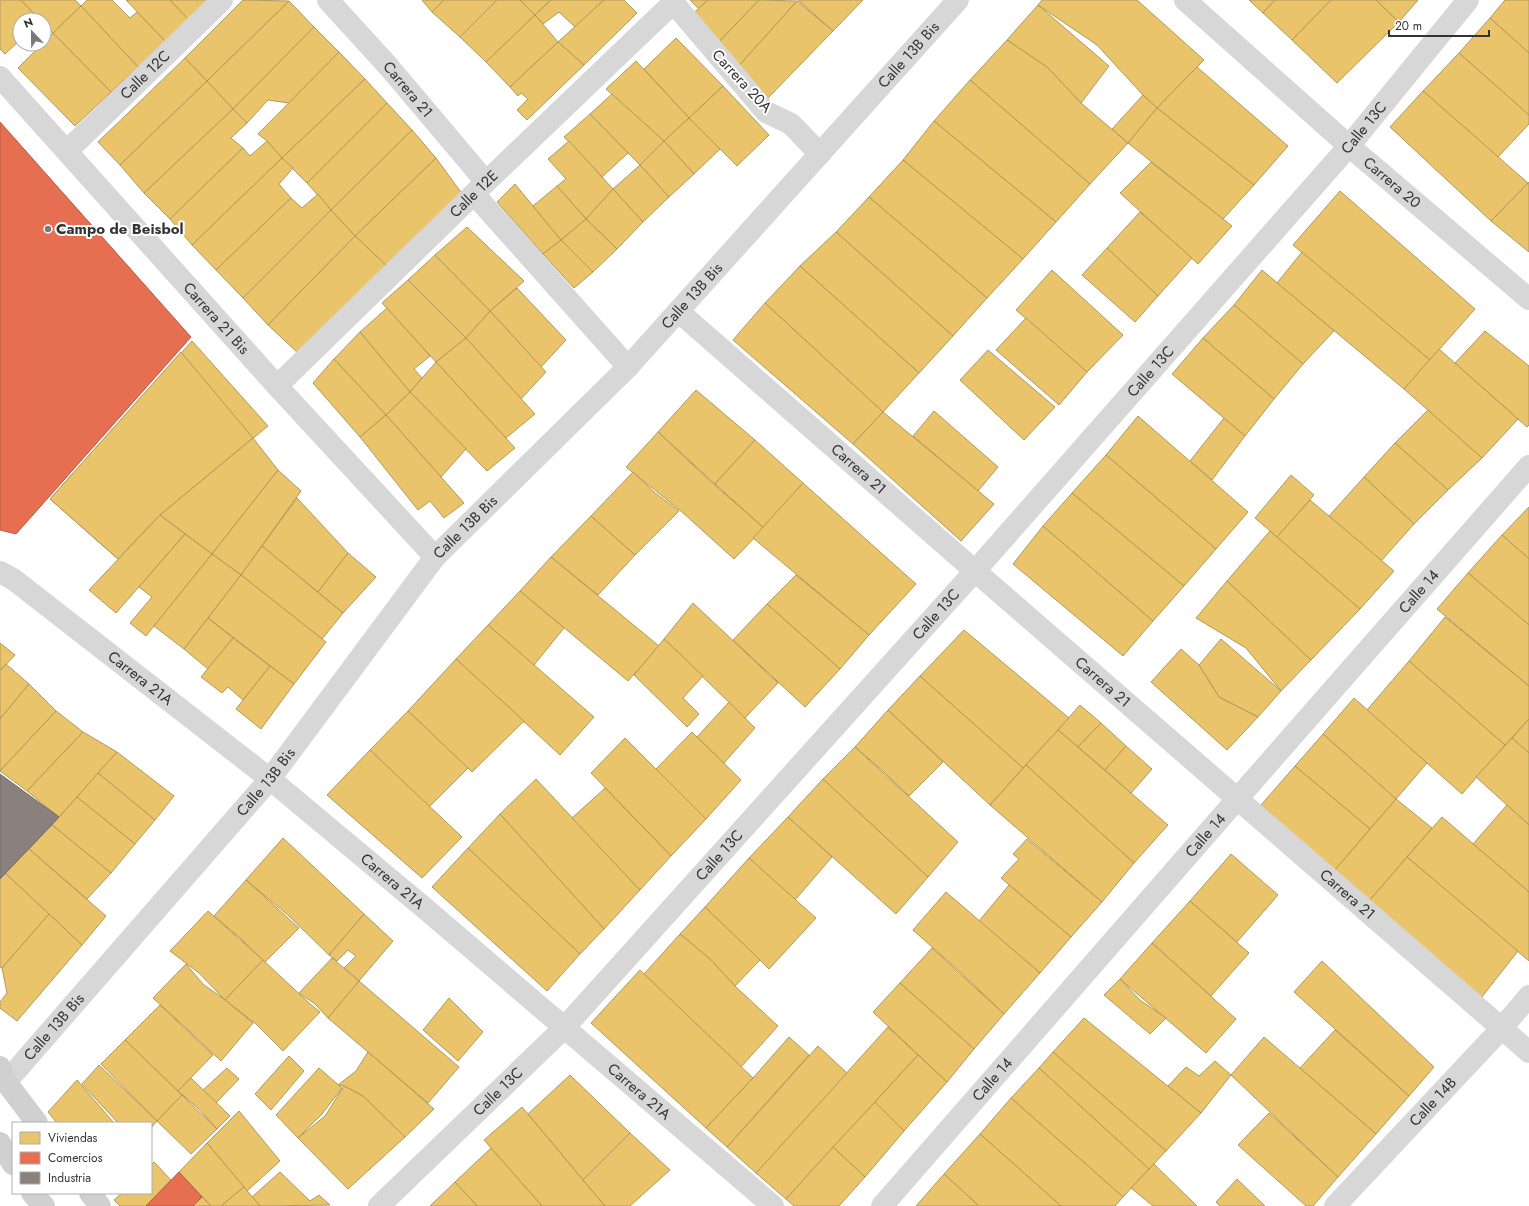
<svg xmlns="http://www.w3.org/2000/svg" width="1529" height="1206" font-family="Jost,sans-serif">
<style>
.homes{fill:#e9c46a;stroke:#b2985a}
.shops{fill:#e76f51;stroke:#b15d48}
.industry{fill:#8a817c;stroke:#706a66}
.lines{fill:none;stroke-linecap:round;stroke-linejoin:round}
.street{stroke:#d7d7d7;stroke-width:22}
.secondary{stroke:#d0d0d0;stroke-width:22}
.poi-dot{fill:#7a7a7a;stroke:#fff;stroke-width:1.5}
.labels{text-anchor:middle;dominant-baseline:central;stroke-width:4;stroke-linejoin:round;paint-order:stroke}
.street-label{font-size:15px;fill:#333;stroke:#fff}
.poi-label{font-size:15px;font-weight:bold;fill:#333;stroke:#fff;text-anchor:start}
</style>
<rect width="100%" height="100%" fill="#fff"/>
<g class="homes">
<path d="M0 0H21L40 20H20V40L5 54 0 49Z"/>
<path d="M21 0H75L81 6 53 33 44 24V20H40Z"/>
<path d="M87 0H112L130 18 137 12 165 41 138 67 81 6Z"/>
<path d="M126 0H170L188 19 165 41Z"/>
<path d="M170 0H207L188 19Z"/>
<path d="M243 0 289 1 207 81 185 58Z"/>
<path d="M422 0H444L432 12Z"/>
<path d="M444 0H497L460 37 432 12Z"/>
<path d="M497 0H520L535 15 486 62 460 37Z"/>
<path d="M520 0H551L535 15Z"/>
<path d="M551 0H604L575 27 559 12 543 24 535 15Z"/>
<path d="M604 0H624L637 13 584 65 558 42Z"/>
<path d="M690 0H708L699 9Z"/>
<path d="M708 0H759L715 46 689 17Z"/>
<path d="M759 0 797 1 736 69 715 46Z"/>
<path d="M798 0H863L833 31Z"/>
<path d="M1042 0H1137L1204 60 1157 108 1143 95 1097 45 1038 5Z"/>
<path d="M1249 0H1275L1263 13Z"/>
<path d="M1275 0H1331L1292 40 1263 13Z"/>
<path d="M1331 0H1376L1399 22 1337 83 1292 40Z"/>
<path d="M1376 0H1418L1399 22Z"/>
<path d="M1505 0H1529V53L1490 18Z"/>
<path d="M289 1 314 27 233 109 207 81Z"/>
<path d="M797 1 833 31 766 100 736 69Z"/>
<path d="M1038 5 1109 66 1081 103 1047 67 1007 40Z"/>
<path d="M81 6 138 67 111 92 53 33Z"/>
<path d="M535 15 558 42 510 87 486 62Z"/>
<path d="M1490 18 1529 53V115L1459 53Z"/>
<path d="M314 27 339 52 289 103 268 100 247 123 233 109Z"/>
<path d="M53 33 111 92 75 126 18 68 42 44H44Z"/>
<path d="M676 38 723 86 689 118 644 69Z"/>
<path d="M1007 40 1047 67 1081 103 1128 143 1090 184 970 80Z"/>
<path d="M558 42 584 65 527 120 517 110 528 99 521 93 518 96 510 87Z"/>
<path d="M339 52 365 79 282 158 267 141 258 134Z"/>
<path d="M1459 53 1529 115V124L1498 157 1423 91Z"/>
<path d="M185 58 207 81 120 165 98 142Z"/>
<path d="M636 61 689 118 664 141 606 89Z"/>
<path d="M1197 67 1288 146 1254 185 1157 108Z"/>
<path d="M365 79 387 103 307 183 282 158Z"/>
<path d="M970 80 1090 184 1056 222 934 121Z"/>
<path d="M207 81 233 109 144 193 120 165Z"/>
<path d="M723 86 769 135 737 166 689 118Z"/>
<path d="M1423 91 1528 183 1491 221 1390 127Z"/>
<path d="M612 94 664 141 640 165 590 114Z"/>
<path d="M1143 95 1157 108 1128 143 1112 129Z"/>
<path d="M387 103 412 130 331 210 307 183Z"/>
<path d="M1157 108 1254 185 1223 219 1128 143Z"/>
<path d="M233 109 247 123 231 138 243 148 170 219 144 193Z"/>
<path d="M590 114 628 153 602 177 564 137Z"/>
<path d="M689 118 720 149 694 174 664 141Z"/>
<path d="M934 121 1056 222 1023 259 903 160Z"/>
<path d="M412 130 436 158 355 236 331 210Z"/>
<path d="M267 141 282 158 192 245 170 219 243 148 250 156Z"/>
<path d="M569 141 613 189 586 219 557 186 566 179 548 159Z"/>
<path d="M664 141 694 174 669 197 640 165Z"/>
<path d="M282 158 293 168 279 184 291 198 216 270 192 245Z"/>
<path d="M436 158 463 195 389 268 355 236Z"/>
<path d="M903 160 1023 259 987 298 869 197Z"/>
<path d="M1151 162 1232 226 1198 264 1120 193Z"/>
<path d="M640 165 669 197 643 222 613 189Z"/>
<path d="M1529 182V252L1491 221Z"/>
<path d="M515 184 561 240 543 254 497 202Z"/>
<path d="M557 186 586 219 561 240 533 206Z"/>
<path d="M613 189 643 222 617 249 586 219Z"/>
<path d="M1340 191 1475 309 1430 360 1293 245Z"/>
<path d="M318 194 331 210 243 298 216 270 291 198 302 208Z"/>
<path d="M869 197 987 298 953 336 836 232Z"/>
<path d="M331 210 355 236 268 325 243 298Z"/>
<path d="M1140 212 1192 258 1158 296 1107 248Z"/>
<path d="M586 219 617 249 593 272 561 240Z"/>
<path d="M467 227 524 281 490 311 435 255Z"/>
<path d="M836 232 953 336 919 373 800 266Z"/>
<path d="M355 236 389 268 300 355 268 325Z"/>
<path d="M561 240 593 272 574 288 543 254Z"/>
<path d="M1107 248 1158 296 1135 322 1082 275Z"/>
<path d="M1302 252 1430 360 1404 389 1277 283Z"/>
<path d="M435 255 490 311 466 338 408 280Z"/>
<path d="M800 266 919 373 883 412 765 303Z"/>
<path d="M1052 270 1123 335 1087 372 1016 310Z"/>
<path d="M1262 270 1334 331 1303 364 1234 305Z"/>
<path d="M408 280 466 338 436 362 382 303Z"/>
<path d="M517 288 566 340 541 367 490 311Z"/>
<path d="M765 303 883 412 853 444 733 340Z"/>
<path d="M1234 305 1303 364 1274 399 1203 338Z"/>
<path d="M387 308 430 356 414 369 422 378 410 392 360 332Z"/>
<path d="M490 311 546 372 521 399 466 338Z"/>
<path d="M1026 318 1087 372 1059 405 996 350Z"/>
<path d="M1485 331 1529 366V425L1527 427 1455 363Z"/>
<path d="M360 332 410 392 386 415 334 359Z"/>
<path d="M466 338 535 414 506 438 436 362Z"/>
<path d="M1203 338 1274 399 1245 436 1172 374Z"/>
<path d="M192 341 268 426 160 515 118 559 50 499Z"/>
<path d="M1439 349 1518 419 1482 458 1404 389Z"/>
<path d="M988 350 1055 407 1024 440 960 380Z"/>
<path d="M181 352 253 438 160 515 118 559 50 499Z"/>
<path d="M334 359 386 415 360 437 313 383Z"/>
<path d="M436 362 515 448 487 471 410 392Z"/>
<path d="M696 390 755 440 715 484 658 432Z"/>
<path d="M410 392 466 449 441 477 386 415Z"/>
<path d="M1428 410 1482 458 1448 490 1395 443Z"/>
<path d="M934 411 998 467 978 491 913 436Z"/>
<path d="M883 412 994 504 961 541 853 444Z"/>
<path d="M386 415 464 503 444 518 430 501 418 510 360 437Z"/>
<path d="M1138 416 1248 512 1216 549 1106 455Z"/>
<path d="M1224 418 1245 436 1212 480 1190 461Z"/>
<path d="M658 432 709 480 764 528 734 559 681 511 626 467Z"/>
<path d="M253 438 278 470 212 554 160 515Z"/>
<path d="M755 440 803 483 764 528 715 484Z"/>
<path d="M1395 443 1448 490 1414 524 1364 477Z"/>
<path d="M1106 455 1216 549 1184 586 1072 493Z"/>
<path d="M278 470 301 491 241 575 212 554Z"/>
<path d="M633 472 654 492 679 511 635 555 591 516Z"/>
<path d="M1291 475 1314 495 1277 537 1255 518Z"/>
<path d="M1364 477 1414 524 1381 561 1329 516Z"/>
<path d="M803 483 916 584 869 635 753 538Z"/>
<path d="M1072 493 1184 586 1153 621 1043 526Z"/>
<path d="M297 498 348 553 318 592 262 546Z"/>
<path d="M1310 500 1394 571 1360 609 1277 537Z"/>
<path d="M1529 507V559L1502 535Z"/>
<path d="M160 515 185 534 116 613 89 590Z"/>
<path d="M591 516 635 555 598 595 551 557Z"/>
<path d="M1043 526 1153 621 1123 656 1013 564Z"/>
<path d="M1270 531 1360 609 1311 660 1227 581Z"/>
<path d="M185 534 212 554 146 636 130 623 152 597 139 587Z"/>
<path d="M1502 535 1529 559V625L1468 573Z"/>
<path d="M262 546 343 613 322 639 241 575Z"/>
<path d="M348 553 376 577 343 613 318 592Z"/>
<path d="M212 554 241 575 184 649 154 626Z"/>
<path d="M551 557 659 646 628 681 520 591Z"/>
<path d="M1468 573 1529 625V686L1437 609Z"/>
<path d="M241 575 326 642 294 684 208 618Z"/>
<path d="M796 575 869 635 840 669 767 604Z"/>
<path d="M1227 581 1311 660 1281 691 1246 648 1196 618Z"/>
<path d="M520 591 564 628 534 665 488 625Z"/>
<path d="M693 603 778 683 745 718 664 639Z"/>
<path d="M767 604 840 669 805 707 733 640Z"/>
<path d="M1445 617 1529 686V719L1505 745 1409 661Z"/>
<path d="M208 618 233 638 208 669 184 649Z"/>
<path d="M488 625 594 717 560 755 456 659Z"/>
<path d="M964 630 1069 718 1023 768 920 676Z"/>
<path d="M233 638 270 666 243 700 228 687 222 693 201 677Z"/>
<path d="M664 639 703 676 683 698 699 714 687 727 634 675Z"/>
<path d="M1221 639 1281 691 1258 717 1219 697 1199 665Z"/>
<path d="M0 643 15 655 0 671Z"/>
<path d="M1181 649 1199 665 1219 697 1258 717 1227 750 1151 682Z"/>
<path d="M456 659 524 721 472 772 408 711Z"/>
<path d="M1409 661 1505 745 1462 794 1367 710Z"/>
<path d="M6 664 29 684 0 719V671Z"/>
<path d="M270 666 294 684 261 729 236 709Z"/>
<path d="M920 676 1023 768 990 805 888 710Z"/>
<path d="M29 684 56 711 0 771V719Z"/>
<path d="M1354 698 1427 763 1396 799 1323 734Z"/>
<path d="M729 702 755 728 724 763 697 737Z"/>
<path d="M1080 705 1101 723 1078 747 1058 730Z"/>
<path d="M888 710 943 762 909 796 883 771 855 747Z"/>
<path d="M56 711 83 732 27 791 0 771Z"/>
<path d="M408 711 468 768 429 807 370 750Z"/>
<path d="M1529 719V753L1512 738Z"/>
<path d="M1101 723 1126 746 1105 770 1078 747Z"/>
<path d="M1058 730 1168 825 1134 863 1026 765Z"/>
<path d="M83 732 117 752 59 817 27 791Z"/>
<path d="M692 732 741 780 706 819 656 769Z"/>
<path d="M1323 734 1396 799 1370 829 1295 766Z"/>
<path d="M625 738 706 819 671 856 591 773Z"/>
<path d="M1512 738 1529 753V825L1476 777Z"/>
<path d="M1126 746 1152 769 1131 793 1105 770Z"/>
<path d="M855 747 958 842 928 877 823 779Z"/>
<path d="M370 750 462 837 422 878 327 795Z"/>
<path d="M117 752 174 796 155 820 98 773Z"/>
<path d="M1026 765 1134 863 1102 902 990 805Z"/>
<path d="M1295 766 1370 829 1334 871 1261 805Z"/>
<path d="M98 773 155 820 135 844 77 797Z"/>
<path d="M536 779 640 890 604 929 500 814Z"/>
<path d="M823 779 928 877 896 914 788 817Z"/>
<path d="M605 788 671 856 640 890 572 818Z"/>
<path d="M77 797 135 844 111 873 52 825Z"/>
<path d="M1396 799 1432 828 1369 901 1334 871Z"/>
<path d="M1507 805 1529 825V892L1473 844Z"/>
<path d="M500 814 604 929 580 954 468 848Z"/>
<path d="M788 817 832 857 795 900 749 858Z"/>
<path d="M1442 817 1529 892V961L1407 857Z"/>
<path d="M52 825 111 873 87 899 29 849Z"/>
<path d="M283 838 364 914 329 955 289 916 246 880Z"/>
<path d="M1027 839 1102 902 1071 937 1001 878 1019 859 1013 854Z"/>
<path d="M468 848 580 954 547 991 432 887Z"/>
<path d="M29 849 106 916 82 945 5 873Z"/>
<path d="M1231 854 1278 895 1237 942 1190 901Z"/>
<path d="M1407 857 1518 951 1481 998 1369 901Z"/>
<path d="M749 858 816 918 769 969 705 907Z"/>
<path d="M5 873 49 914 2 968 0 967V879Z"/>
<path d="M246 880 299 928 265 962 240 938 214 916Z"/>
<path d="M1009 885 1071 937 1040 973 979 921Z"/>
<path d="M946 892 1040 973 1004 1014 959 971 913 930Z"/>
<path d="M1190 901 1249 953 1211 996 1152 943Z"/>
<path d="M705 907 760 960 735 986 710 959 680 934Z"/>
<path d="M208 911 263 960 225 1000 199 973 170 951Z"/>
<path d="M49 914 82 945 17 1021 0 1008V1002L7 993 2 968Z"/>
<path d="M364 914 393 941 359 981 344 968 356 956 348 950 337 961 329 955Z"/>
<path d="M680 934 710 959 735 986 778 1026 741 1067 644 974Z"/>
<path d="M1152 943 1236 1019 1206 1053 1120 979Z"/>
<path d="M932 948 1004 1014 974 1049 900 983Z"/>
<path d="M332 958 359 981 328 1018 315 1004 299 993Z"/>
<path d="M263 960 309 1003 320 1012 283 1051 256 1024 225 1000Z"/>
<path d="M1322 961 1434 1067 1409 1096 1294 992Z"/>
<path d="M186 964 203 984 225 1000 253 1023 221 1061 187 1029 153 998Z"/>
<path d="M640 970 753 1078 706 1128 591 1023Z"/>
<path d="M1120 979 1140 1000 1166 1018 1150 1034 1104 995Z"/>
<path d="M359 981 459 1067 428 1103 328 1018Z"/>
<path d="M900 983 974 1049 947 1082 873 1012Z"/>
<path d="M449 998 483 1032 458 1061 423 1030Z"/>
<path d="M160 1005 213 1055 178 1091 125 1040Z"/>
<path d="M1084 1018 1201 1113 1166 1151 1053 1052Z"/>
<path d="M888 1027 918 1055 786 1199 756 1173Z"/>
<path d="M1335 1030 1409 1096 1376 1134 1300 1068Z"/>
<path d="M789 1037 809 1055 727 1147 706 1128 753 1078Z"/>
<path d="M1264 1037 1376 1134 1338 1177 1231 1075Z"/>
<path d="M125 1040 182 1095 157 1121 101 1064Z"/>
<path d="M818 1046 847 1073 756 1173 727 1147Z"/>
<path d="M368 1052 434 1109 405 1137 363 1096 344 1086 338 1085 356 1071Z"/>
<path d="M1053 1052 1166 1151 1149 1169 1039 1068Z"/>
<path d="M918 1055 947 1082 904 1131 875 1102Z"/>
<path d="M289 1056 304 1071 271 1110 255 1094Z"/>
<path d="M1215 1061 1231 1075 1201 1113 1168 1086 1186 1067 1199 1076Z"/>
<path d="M99 1065 157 1121 151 1128V1123H118L82 1084Z"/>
<path d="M227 1068 239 1079 216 1103 203 1090Z"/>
<path d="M319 1068 342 1088 322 1114 298 1138 276 1115Z"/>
<path d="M1039 1068 1149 1169 1123 1197 1011 1098Z"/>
<path d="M570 1075 630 1133 583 1180 528 1114Z"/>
<path d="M191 1078 230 1116 217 1129 199 1109 178 1091Z"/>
<path d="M77 1080 114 1123H57L48 1112Z"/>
<path d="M344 1086 363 1096 405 1137 348 1189 298 1138 325 1116Z"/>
<path d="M182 1095 217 1129 191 1154 157 1121Z"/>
<path d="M1011 1098 1123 1197 1115 1206H1061L980 1134Z"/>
<path d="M875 1102 904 1131 865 1177 833 1147Z"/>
<path d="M522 1107 583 1180 605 1206H542L484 1140Z"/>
<path d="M239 1111 280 1161 247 1191 207 1143Z"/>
<path d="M1269 1113 1338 1177 1313 1206H1306L1238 1145Z"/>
<path d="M630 1133 670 1170 630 1206H605L583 1180Z"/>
<path d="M980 1134 1061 1206H979L944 1174Z"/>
<path d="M207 1143 244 1187 221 1206H211L179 1172Z"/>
<path d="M833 1147 865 1177 839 1206H794L786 1199Z"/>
<path d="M491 1148 542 1206H477L455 1182Z"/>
<path d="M154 1162 171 1180 146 1206H120L114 1200 122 1193H151V1165Z"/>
<path d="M1154 1164 1197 1206H1153L1131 1188Z"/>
<path d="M280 1172 310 1201 319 1195 330 1205 260 1206 252 1197Z"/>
<path d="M944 1174 979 1206H916Z"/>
<path d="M1237 1179 1265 1206H1220L1216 1202Z"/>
<path d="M455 1182 477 1206H430Z"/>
<path d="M244 1187 260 1206H221Z"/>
<path d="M202 1197 211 1206H193Z"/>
</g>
<g class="shops">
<path d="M0 122 191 337 16 534 0 530Z"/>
<path d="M179 1172 202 1197 193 1206H146Z"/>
</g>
<path class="industry" d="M0 774 59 817 0 879Z"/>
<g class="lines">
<g class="street">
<path id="s1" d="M328 0 389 67 486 182"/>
<path d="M671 0 766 112 791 124 820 154"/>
<path id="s2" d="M1185 0 1349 146 1529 299"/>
<path id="s3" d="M0 77 277 386 435 557"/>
<path id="s4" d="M67 151 222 0"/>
<path d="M474 194 628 367"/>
<path id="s5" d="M678 311 975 571 1529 1052"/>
<path id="s6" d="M277 386 486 182 673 3"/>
<path id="s7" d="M0 572 13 579 270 779 428 911 773 1206"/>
<path id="s8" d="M6 1082 270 779 435 557 628 367 958 0"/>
<path id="s9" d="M379 1206 564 1028 975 571 1349 146 1468 0"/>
<path id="s10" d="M882 1206 1238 798 1529 466"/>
<path id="s11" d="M1335 1206 1502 1028 1529 996"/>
</g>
<g class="secondary">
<path d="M0 1067 6 1082 37 1123"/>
<path d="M0 1143 13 1164"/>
<path d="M32 1193 44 1206"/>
<path d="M90 1193 100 1206"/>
</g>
</g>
<circle class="poi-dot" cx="48" cy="229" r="4"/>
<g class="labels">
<g class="street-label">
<text stroke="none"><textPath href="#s8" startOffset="1369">Calle 13B Bis</textPath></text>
<text stroke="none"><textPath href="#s4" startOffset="109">Calle 12C</textPath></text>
<text transform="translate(742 81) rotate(47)">Carrera 20A</text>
<text stroke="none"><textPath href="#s1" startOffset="120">Carrera 21</textPath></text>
<text stroke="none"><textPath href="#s9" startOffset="1461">Calle 13C</textPath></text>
<text stroke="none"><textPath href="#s2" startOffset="276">Carrera 20</textPath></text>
<text stroke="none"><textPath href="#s6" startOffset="275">Calle 12E</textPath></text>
<text stroke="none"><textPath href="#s8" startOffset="1045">Calle 13B Bis</textPath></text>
<text stroke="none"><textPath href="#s3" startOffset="324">Carrera 21 Bis</textPath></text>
<text stroke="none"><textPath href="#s9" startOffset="1137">Calle 13C</textPath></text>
<text stroke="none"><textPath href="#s5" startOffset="240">Carrera 21</textPath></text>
<text stroke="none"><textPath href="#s8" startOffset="721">Calle 13B Bis</textPath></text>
<text stroke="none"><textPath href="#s10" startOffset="816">Calle 14</textPath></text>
<text stroke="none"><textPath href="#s9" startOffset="813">Calle 13C</textPath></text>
<text stroke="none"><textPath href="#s7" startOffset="176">Carrera 21A</textPath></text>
<text stroke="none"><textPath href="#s5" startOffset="564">Carrera 21</textPath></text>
<text stroke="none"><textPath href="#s8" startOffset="397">Calle 13B Bis</textPath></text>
<text stroke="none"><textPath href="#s10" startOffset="492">Calle 14</textPath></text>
<text stroke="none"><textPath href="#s9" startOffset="489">Calle 13C</textPath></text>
<text stroke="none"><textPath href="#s7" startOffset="500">Carrera 21A</textPath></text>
<text stroke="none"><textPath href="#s5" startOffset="888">Carrera 21</textPath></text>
<text stroke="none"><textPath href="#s8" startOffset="73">Calle 13B Bis</textPath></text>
<text stroke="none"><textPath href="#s10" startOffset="168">Calle 14</textPath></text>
<text stroke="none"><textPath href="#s7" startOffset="824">Carrera 21A</textPath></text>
<text stroke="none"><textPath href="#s9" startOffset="165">Calle 13C</textPath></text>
<text stroke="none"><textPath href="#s11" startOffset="143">Calle 14B</textPath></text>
</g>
<g class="poi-label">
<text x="56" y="229">Campo de Beisbol</text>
</g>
</g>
<rect x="12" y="1122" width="140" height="72" fill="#ffffff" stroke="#adadad"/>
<rect x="20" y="1132" width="20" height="12" fill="#e9c46a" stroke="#adadad"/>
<text x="48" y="1142" font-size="12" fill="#333333">Viviendas</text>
<rect x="20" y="1152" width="20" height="12" fill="#e76f51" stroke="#adadad"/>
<text x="48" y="1162" font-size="12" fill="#333333">Comercios</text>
<rect x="20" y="1172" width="20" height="12" fill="#8a817c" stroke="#adadad"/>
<text x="48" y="1182" font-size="12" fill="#333333">Industria</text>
<g transform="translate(32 32) rotate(338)"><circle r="19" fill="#ffffff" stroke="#adadad"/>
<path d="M0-3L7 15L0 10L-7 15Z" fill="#7a7a7a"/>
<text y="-6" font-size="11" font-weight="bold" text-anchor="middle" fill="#333333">N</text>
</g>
<path d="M1389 30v6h100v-6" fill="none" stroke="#333333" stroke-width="2"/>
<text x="1395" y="30" font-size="12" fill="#333333" stroke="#ffffff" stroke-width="3" paint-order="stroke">20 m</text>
</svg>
